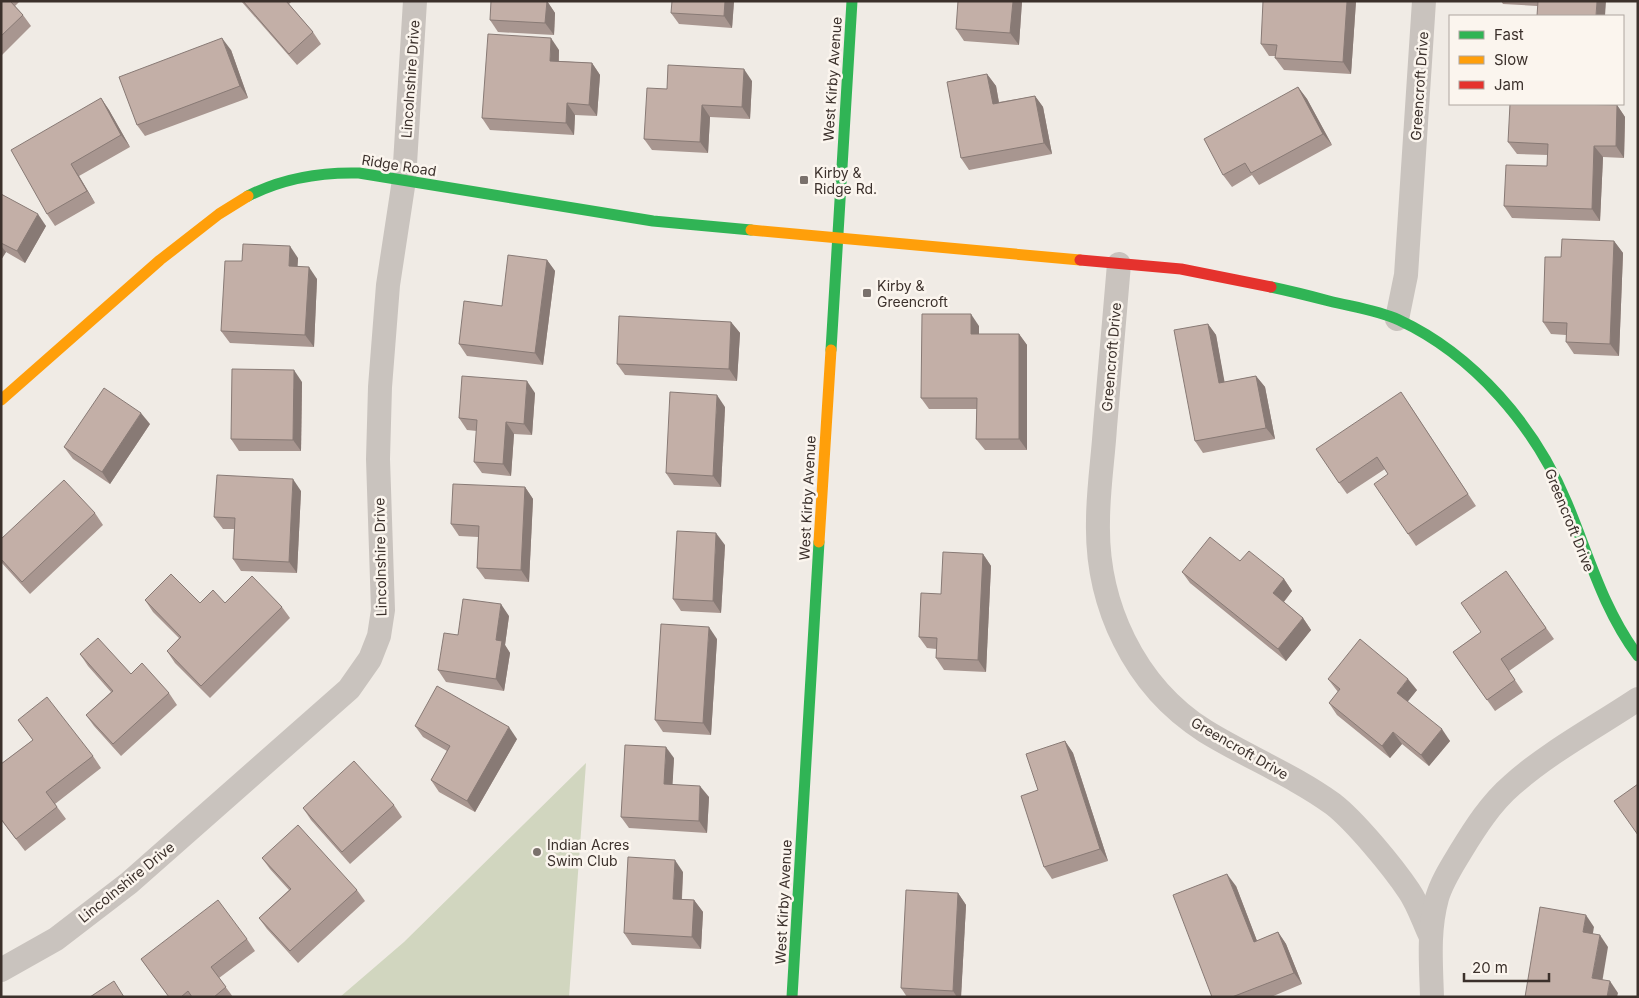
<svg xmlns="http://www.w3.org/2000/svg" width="1639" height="998" font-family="Inter,sans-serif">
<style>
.green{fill:#d1d6bf}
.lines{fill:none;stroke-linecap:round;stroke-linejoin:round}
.street{stroke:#c9c3be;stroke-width:24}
.fast{stroke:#30b455;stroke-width:11}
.slow{stroke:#ff9f0a;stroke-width:11}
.jam{stroke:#e5322d;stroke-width:11}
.wall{fill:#a89690}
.shaded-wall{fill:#887a75}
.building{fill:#c3afa7;stroke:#887a75}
.poi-dot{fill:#7a716c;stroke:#fbf5ee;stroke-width:2}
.labels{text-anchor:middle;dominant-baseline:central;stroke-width:5;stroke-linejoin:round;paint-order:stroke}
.street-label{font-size:14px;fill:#3b302b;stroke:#fbf5ee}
.poi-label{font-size:14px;fill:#3b302b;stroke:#fbf5ee;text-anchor:start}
</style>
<rect width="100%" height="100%" fill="#f0ebe5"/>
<path class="green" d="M586 763 569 997H340L404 942Z"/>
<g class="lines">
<g class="street">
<path d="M1119 264C1114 318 1110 373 1105 427 1103 459 1098 490 1098 521 1096 604 1134 686 1205 731 1247 757 1293 775 1333 804 1355 821 1393 867 1409 891 1418 904 1423 920 1430 935"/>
<path d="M1397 319 1406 275 1424 1"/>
<path d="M1 970 56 939 129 883 349 689 370 659 379 636 383 610 378 459 380 387 388 285 404 180 415 1"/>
<path d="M1432 997C1431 963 1428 931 1437 898 1442 881 1452 866 1461 851 1475 828 1491 803 1512 785 1549 752 1596 727 1638 699"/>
</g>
<g class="fast">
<path d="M248 196C283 178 320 172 359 173L653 221 751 230"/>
<path d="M1271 287C1290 291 1310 296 1329 301 1353 307 1377 310 1399 320 1474 355 1535 426 1567 503 1589 556 1603 609 1638 656"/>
<path d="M831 350 852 1"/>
<path d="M792 997 819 542"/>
</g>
<g class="slow">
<path d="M751 230 1080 260"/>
<path d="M1 400 160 260 219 214 248 196"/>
<path d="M819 542 831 350"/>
</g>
<path class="jam" d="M1080 260 1181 269 1271 287"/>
</g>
<g class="wall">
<path d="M1 1H20L15 6 23 15 31 26 1 56Z"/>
<path d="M241 1H292L289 4 313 32 321 44 297 65Z"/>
<path d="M547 1 555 13 554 35 498 32 490 20Z"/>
<path d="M734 1 732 28 679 24 671 13Z"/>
<path d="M1022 1 1019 45 964 41 956 29Z"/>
<path d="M1356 1 1351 74 1284 70 1275 58 1276 56H1269L1261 44Z"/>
<path d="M1501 1H1606L1537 6 1503 4Z"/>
<path d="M231 50 248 98 145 136 137 125Z"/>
<path d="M559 50V61L592 63 600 75 597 116 575 115 574 135 490 130 482 118Z"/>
<path d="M987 74 996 86 999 102 1035 96 1043 107 1052 154 969 170 961 158Z"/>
<path d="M752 81 750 119 710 117 708 153 652 150 644 139 667 89Z"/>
<path d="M1298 87 1307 99 1332 145 1259 185 1252 175 1232 187 1223 175Z"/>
<path d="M101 98 109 110 130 147 79 176 95 203 55 226 47 214Z"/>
<path d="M1617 105 1625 117 1624 158 1603 157 1600 221 1512 218 1504 206 1547 166 1548 155 1517 154 1508 142Z"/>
<path d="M1 194 46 226 25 263 6 252 1 260Z"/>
<path d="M1614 241 1623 253 1619 356 1574 354 1566 342V335L1551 334 1543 322 1561 257Z"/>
<path d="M298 258 297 267 317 279 314 347 230 343 221 331 242 261Z"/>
<path d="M547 260 555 271 543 365 467 356 459 344 502 306Z"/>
<path d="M731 322 740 333 737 381 625 375 617 364Z"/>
<path d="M1208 324 1216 335 1224 382 1256 376 1265 387 1275 439 1203 453 1195 441Z"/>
<path d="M979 326V334H1019L1027 345V450H985L976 439 977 409H929L921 398Z"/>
<path d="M302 382 301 451H239L231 439Z"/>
<path d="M535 393 532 435 514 434 511 476 482 473 474 462 477 431 467 430 459 418Z"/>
<path d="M1409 404 1476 506 1416 546 1408 534 1388 474 1385 469 1347 494 1339 483Z"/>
<path d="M725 407 721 487 674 485 666 473Z"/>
<path d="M150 424 110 484 73 459 64 447Z"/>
<path d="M525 487 533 499 529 582 485 579 477 568 478 537 459 536 451 524Z"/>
<path d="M301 491 297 573 241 571 233 559 234 529H223L214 517Z"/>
<path d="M95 513 103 525 30 594 1 562V539Z"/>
<path d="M725 545 721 613 681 611 673 599Z"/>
<path d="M983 554 991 566 986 672 944 670 936 658V649L927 648 919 637 941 594Z"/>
<path d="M1240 561 1284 579 1292 591 1284 602 1303 618 1311 630 1286 661 1190 583 1182 572Z"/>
<path d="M1506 571 1554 639 1509 671 1523 692 1495 711 1453 652 1481 632Z"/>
<path d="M145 600 200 603H225L282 607 290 618 210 698 175 663 167 651 179 638 153 612Z"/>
<path d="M509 616 505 645 510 653 504 691 446 682 438 670 458 635Z"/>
<path d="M717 639 711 735 663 732 655 720Z"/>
<path d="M80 654 131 674 169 693 177 705 121 756 94 726 86 715 111 692 88 666Z"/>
<path d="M1328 679 1417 690 1407 702 1450 741 1429 766 1402 744 1390 758 1337 715 1329 703 1338 692Z"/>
<path d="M18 720 93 756 101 768 55 804 66 819 25 851 1 820V764L33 740Z"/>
<path d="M415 726 517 739 475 812 439 792 431 780 447 751 423 737Z"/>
<path d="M1065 741 1073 753 1108 861 1052 879 1044 867 1038 790Z"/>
<path d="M674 758 672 784 709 797 707 833 629 828 621 817Z"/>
<path d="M394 805 402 817 350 864 311 820 303 808Z"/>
<path d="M262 858 357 890 365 901 298 963 267 929 259 918 289 890 270 869Z"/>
<path d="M683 872 682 899 694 900 703 912 701 949 632 945 624 933Z"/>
<path d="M1236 886 1257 941 1278 932 1286 944 1302 984 1271 997H1212Z"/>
<path d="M958 893 966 905 961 997H907L901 988Z"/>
<path d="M247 939 255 951 219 978 233 997H169L141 959Z"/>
</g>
<g class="shaded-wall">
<path d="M547 1 555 13 554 35 545 23Z"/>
<path d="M725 1H734L732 28 724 16Z"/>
<path d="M1013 1H1022L1019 45 1010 33Z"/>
<path d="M1347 1H1356L1351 74 1343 62Z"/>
<path d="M1597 1H1606L1605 16H1596Z"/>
<path d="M222 38 231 50 248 98 240 86Z"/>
<path d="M551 38 559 50 558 72 550 61Z"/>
<path d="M592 63 600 75 597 116 589 105Z"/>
<path d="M744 69 752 81 750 119 742 107Z"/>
<path d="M987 74 996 86 1001 115 993 104Z"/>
<path d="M1298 87 1307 99 1332 145 1323 134Z"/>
<path d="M1035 96 1043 107 1052 154 1044 143Z"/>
<path d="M101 98 109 110 130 147 121 135Z"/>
<path d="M567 103 575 115 574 135 566 123Z"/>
<path d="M702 105 710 117 708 153 700 142Z"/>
<path d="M1617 105 1625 117 1624 158 1616 146Z"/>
<path d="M1594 146 1603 157 1600 221 1592 209Z"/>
<path d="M71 164 79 176 95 203 87 191Z"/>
<path d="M38 214 46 226 25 263 17 251Z"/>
<path d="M1614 241 1623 253 1619 356 1610 344Z"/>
<path d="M1 246 6 252 1 260Z"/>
<path d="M290 246 298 258 297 278 289 266Z"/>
<path d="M547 260 555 271 543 365 535 353Z"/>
<path d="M309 267 317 279 314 347 305 335Z"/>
<path d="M971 314 979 326V345L971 334Z"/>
<path d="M731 322 740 333 737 381 729 369Z"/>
<path d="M1208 324 1216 335 1227 395 1219 383Z"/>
<path d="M1019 334 1027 345V450L1019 439Z"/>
<path d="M294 370 302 382 301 451 293 440Z"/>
<path d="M1256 376 1265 387 1275 439 1266 428Z"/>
<path d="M527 381 535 393 532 435 524 424Z"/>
<path d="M717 395 725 407 721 487 713 476Z"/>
<path d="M141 413 150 424 110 484 102 472Z"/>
<path d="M506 422 514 434 511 476 503 464Z"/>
<path d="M293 479 301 491 297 573 289 562Z"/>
<path d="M525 487 533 499 529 582 521 570Z"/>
<path d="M716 533 725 545 721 613 713 601Z"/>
<path d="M983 554 991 566 986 672 978 660Z"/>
<path d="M1284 579 1292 591 1281 605 1273 593Z"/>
<path d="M501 604 509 616 505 645 510 653 504 691 496 679V640Z"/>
<path d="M1303 618 1311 630 1286 661 1278 649Z"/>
<path d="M709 627 717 639 711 735 703 723Z"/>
<path d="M1408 679 1417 690 1405 705 1397 693Z"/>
<path d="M509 727 517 739 475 812 467 801Z"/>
<path d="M1442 729 1450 741 1429 766 1421 755Z"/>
<path d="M1393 732 1402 744 1390 758 1382 746Z"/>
<path d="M1065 741 1073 753 1108 861 1100 849Z"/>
<path d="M666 747 674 758 672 795 664 784Z"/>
<path d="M700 786 709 797 707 833 699 821Z"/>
<path d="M675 860 683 872 681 910 673 899Z"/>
<path d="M1227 874 1236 886 1262 954 1254 942Z"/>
<path d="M958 893 966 905 961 997H957L953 991Z"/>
<path d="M694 900 703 912 701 949 692 937Z"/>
<path d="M1586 915 1594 927 1591 944 1583 932Z"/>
<path d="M1278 932 1286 944 1302 984 1294 973Z"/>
<path d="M1600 935 1608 947 1601 989 1592 978Z"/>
<path d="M1610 981 1618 993 1617 997H1607Z"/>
</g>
<g class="building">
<path d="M1 1H10L23 15 1 36Z"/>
<path d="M243 1H286L313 32 289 54Z"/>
<path d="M491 1H547L545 23 490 20Z"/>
<path d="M672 1H725L724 16 671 13Z"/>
<path d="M958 1H1013L1010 33 956 29Z"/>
<path d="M1263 1H1347L1343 62 1275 58 1277 45 1261 44Z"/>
<path d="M1538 1H1597L1596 16H1537Z"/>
<path d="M488 34 551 38 550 61 592 63 589 105 567 103 566 123 482 118Z"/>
<path d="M222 38 240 86 137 125 119 77Z"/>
<path d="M668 65 744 69 742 107 702 105 700 142 644 139 647 88 667 89Z"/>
<path d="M987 74 993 104 1035 96 1044 143 961 158 947 82Z"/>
<path d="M1298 87 1323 134 1251 173 1245 163 1223 175 1204 139Z"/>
<path d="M101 98 121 135 71 164 87 191 47 214 11 150Z"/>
<path d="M1510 104H1571L1617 105 1616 146H1594L1592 209 1504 206 1506 165 1547 166 1548 144 1508 142Z"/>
<path d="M1 194 38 214 17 251 1 243Z"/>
<path d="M1562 239 1614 241 1610 344 1566 342 1567 323 1543 322 1545 257H1561Z"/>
<path d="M243 244 290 246 289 266 309 267 305 335 221 331 225 261H242Z"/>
<path d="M508 255 547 260 535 353 459 344 464 301 502 306Z"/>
<path d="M922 314H971V334H1019V439H976L977 398H921Z"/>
<path d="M619 316 731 322 729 369 617 364Z"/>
<path d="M1208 324 1219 383 1256 376 1266 428 1195 441 1174 330Z"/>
<path d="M232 369 294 370 293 440 231 439Z"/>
<path d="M462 376 527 381 524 424 506 422 503 464 474 462 477 420 459 418Z"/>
<path d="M104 388 141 413 102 472 64 447Z"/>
<path d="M670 392 717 395 713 476 666 473Z"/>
<path d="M1401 392 1468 494 1408 534 1374 484 1388 474 1377 457 1339 483 1316 449Z"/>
<path d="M217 475 293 479 289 562 233 559 235 518 214 517Z"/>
<path d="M64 480 95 513 22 582 1 559V539Z"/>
<path d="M453 484 525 487 521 570 477 568 479 526 451 524Z"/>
<path d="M677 531 716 533 713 601 673 599Z"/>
<path d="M1210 537 1240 561 1249 551 1284 579 1273 593 1303 618 1278 649 1182 572Z"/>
<path d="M943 552 983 554 978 660 936 658 937 638 919 637 921 593 941 594Z"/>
<path d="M1506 571 1546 628 1501 659 1515 680 1487 700 1453 652 1481 632 1461 603Z"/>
<path d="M171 574 200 603 213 590 225 603 252 576 282 607 201 686 167 651 181 637 145 600Z"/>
<path d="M463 599 501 604 496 640 502 641 496 679 438 670 444 633 458 635Z"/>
<path d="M661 624 709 627 703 723 655 720Z"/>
<path d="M98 638 131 674 142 663 169 693 113 744 86 715 113 691 80 654Z"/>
<path d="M1360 639 1408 679 1397 693 1442 729 1421 755 1393 732 1382 746 1329 703 1340 689 1328 679Z"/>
<path d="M437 686 509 727 467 801 431 780 450 746 415 726Z"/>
<path d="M47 697 93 756 46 792 57 807 16 839 1 819V764L33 740 18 720Z"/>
<path d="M1065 741 1100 849 1044 867 1021 796 1038 790 1026 754Z"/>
<path d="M625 745 666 747 664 784 700 786 699 821 621 817Z"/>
<path d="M354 761 394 805 342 852 303 808Z"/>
<path d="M1638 784V835L1614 801Z"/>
<path d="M298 825 357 890 290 951 259 918 291 889 262 858Z"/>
<path d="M628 857 675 860 673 899 694 900 692 937 624 933Z"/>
<path d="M1227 874 1254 942 1278 932 1294 973 1232 997H1212L1173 895Z"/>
<path d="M906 890 958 893 953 991 901 988Z"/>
<path d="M218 900 247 939 211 967 226 987 214 997H192L188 991 181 997H169L141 959Z"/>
<path d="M1540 907 1586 915 1583 932 1600 935 1592 978 1610 981 1607 997H1525Z"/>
<path d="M114 981 124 997H90Z"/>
</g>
<g class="poi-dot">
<rect x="799" y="175" width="10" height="10" rx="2.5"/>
<rect x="862" y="288" width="10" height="10" rx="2.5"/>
<circle cx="537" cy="852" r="5"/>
</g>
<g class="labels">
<g class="street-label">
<text transform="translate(410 79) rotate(-86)">Lincolnshire Drive</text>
<text transform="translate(832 79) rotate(-86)">West Kirby Avenue</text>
<text transform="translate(1419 86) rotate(-86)">Greencroft Drive</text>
<text transform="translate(399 165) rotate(9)">Ridge Road</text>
<text transform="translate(1111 357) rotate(-85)">Greencroft Drive</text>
<text transform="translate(807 498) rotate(-87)">West Kirby Avenue</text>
<text transform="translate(1570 520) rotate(68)">Greencroft Drive</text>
<text transform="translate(380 557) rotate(-91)">Lincolnshire Drive</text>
<text transform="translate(1240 748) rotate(30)">Greencroft Drive</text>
<text transform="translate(126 882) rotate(-39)">Lincolnshire Drive</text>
<text transform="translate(783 902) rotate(-87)">West Kirby Avenue</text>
</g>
<g class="poi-label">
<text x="814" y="172">Kirby &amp;<tspan x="814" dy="16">Ridge Rd.</tspan></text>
<text x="877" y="285">Kirby &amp;<tspan x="877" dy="16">Greencroft</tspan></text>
<text x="547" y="844">Indian Acres<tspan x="547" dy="16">Swim Club</tspan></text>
</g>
</g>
<rect width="1639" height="998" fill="none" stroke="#3b302b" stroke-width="5"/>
<rect x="1449" y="15" width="175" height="90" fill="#fbf5ee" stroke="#aea6a0"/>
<rect x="1459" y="31" width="25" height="8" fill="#30b455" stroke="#aea6a0"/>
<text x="1494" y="40" font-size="15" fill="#3b302b">Fast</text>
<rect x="1459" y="56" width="25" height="8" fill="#ff9f0a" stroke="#aea6a0"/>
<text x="1494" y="65" font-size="15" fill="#3b302b">Slow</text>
<rect x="1459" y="81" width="25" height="8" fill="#e5322d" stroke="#aea6a0"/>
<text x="1494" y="90" font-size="15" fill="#3b302b">Jam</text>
<path d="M1464 973v8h85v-8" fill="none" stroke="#3b302b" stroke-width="2.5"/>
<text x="1472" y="973" font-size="15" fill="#3b302b" stroke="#fbf5ee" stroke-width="4" paint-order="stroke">20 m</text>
</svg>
